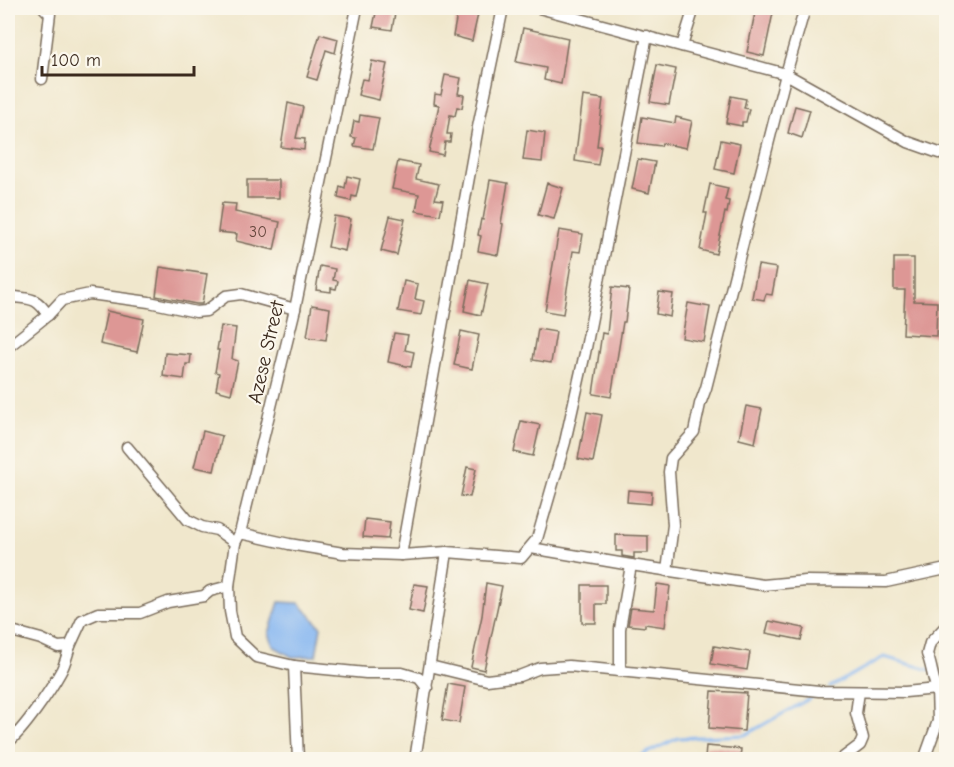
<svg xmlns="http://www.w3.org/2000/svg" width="954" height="767" font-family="'Comic Neue',sans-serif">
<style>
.water{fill:#85b6f1;stroke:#607088;stroke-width:1.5}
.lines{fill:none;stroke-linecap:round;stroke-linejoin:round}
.stream{stroke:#85b6f1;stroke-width:3}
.building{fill:#dd9795}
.minor-casing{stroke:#7a6c5b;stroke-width:13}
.minor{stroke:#fff;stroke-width:10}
.labels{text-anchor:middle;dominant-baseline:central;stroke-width:4.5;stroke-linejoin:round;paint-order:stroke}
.number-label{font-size:16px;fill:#64453c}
.street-label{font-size:20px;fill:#3b2a1e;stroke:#fbf7ec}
</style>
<rect width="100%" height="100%" fill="#fbf7ec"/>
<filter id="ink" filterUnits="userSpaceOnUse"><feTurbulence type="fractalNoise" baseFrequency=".0167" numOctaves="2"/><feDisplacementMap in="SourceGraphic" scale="12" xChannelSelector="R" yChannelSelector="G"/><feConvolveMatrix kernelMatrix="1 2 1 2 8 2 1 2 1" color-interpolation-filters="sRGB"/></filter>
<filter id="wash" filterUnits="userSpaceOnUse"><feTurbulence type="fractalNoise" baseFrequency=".008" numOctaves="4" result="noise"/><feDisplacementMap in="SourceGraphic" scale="24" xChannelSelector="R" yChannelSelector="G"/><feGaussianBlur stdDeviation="1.35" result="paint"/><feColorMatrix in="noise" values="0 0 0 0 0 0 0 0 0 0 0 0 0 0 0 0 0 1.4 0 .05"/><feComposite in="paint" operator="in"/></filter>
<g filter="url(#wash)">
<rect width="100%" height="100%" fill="#f0e7cc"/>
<path class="water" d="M279 602 299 603 321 627 316 656 292 657 273 646 269 633Z"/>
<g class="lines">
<g class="stream">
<path d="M936 672 946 675"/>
<path d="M830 687 884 657 930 670"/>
<path d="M632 760 678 738 745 735 816 695"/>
</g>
</g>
<g id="blocks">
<g class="building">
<path d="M377 8H396L392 30 373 27Z"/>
<path d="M756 8H774L764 56 747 52Z"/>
<path d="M458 9 478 14 472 41 453 36Z"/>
<path d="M523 28 568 38 561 84 544 80 546 68 516 62Z"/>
<path d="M320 34 338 39 335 53 326 50 317 80 307 77Z"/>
<path d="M372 61 387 64 379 100 358 95 362 79 368 80Z"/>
<path d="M657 65 676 69 669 105 650 102Z"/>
<path d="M445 75 461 78 458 94 464 95 462 108 457 107 455 116 450 115 447 134H451L450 142H445L443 155 429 152 439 105 434 104 435 94 441 95Z"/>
<path d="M583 96 603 99 597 146H601L598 165 575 161Z"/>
<path d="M731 96 746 99 744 108 749 109 746 122H742V126L726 123Z"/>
<path d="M288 103 303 107 296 138 305 139 304 150 281 147Z"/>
<path d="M795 106 810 110 802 138 788 133Z"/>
<path d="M360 115 379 118 373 149 354 146 356 138 351 137 354 121 359 122Z"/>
<path d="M642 117 675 123 676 117 692 121 686 148 662 143 661 146 638 143Z"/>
<path d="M527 130 545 133 542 162 523 160Z"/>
<path d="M721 140 740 144 734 173 715 169Z"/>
<path d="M638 159 655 162 649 193 632 189Z"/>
<path d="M398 161 419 165 416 179 439 184 435 199 443 200 440 215 416 211 419 194 392 189Z"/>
<path d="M347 176 360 179 356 197 352 196 351 201 338 198 340 186 345 188Z"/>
<rect x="247" y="180" width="32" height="18"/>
<path d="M490 180 508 183 501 223 503 224 498 255 478 251 481 236 478 235 481 219 483 220Z"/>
<path d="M547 183 563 188 554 219 538 215Z"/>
<path d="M710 184 728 188 725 200 729 201 727 213 725 212 716 254 700 250 707 213H704Z"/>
<path d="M222 203 236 204 235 212 280 222 274 250 236 241 237 234 218 232Z"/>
<path d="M334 216 351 219 345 251 328 247Z"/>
<path d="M390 216 405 219 397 255 381 251Z"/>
<path d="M559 230 583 234 580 252 573 251 563 314 545 311Z"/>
<path d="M894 258H914V301L937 302 936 336 903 334 905 290H894Z"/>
<path d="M758 265 777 268 772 295 766 294 764 300 752 298Z"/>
<path d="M320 266 335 269 333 280 338 281 336 289 331 288V292L316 290Z"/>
<path d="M160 267 207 274 202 304H196L156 296Z"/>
<path d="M470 280 488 284 481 315 464 311Z"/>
<path d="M404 281 418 284 415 299 424 301 421 315 398 311Z"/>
<path d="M612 287 629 289 625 322H623L611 397 593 394 602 333 607 334Z"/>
<path d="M659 292 673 294 670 317 656 314Z"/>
<path d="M688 303 710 307 704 342 682 338Z"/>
<path d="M312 305 330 308 326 340 307 337Z"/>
<path d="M107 311 144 319 137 352 100 344Z"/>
<path d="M221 326 236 328 232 359 238 361 231 394 216 390 219 373 215 372 219 350H217Z"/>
<path d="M538 329 556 332 551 363 533 360Z"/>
<path d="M461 331 479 335 472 369 454 365Z"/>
<path d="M394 333 408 335 405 350 414 352 411 367 388 362Z"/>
<path d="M165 353 191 355 190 364H186L184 379 163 376Z"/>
<path d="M746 406 762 409 755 443 739 439Z"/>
<path d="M587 412 602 415 593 462 578 459Z"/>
<path d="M521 421 540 425 533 456 514 452Z"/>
<path d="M203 431 222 436 214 471 194 467Z"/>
<path d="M467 467 476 469 470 497 461 496Z"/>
<path d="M628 490 652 492 651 504 627 502Z"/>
<path d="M365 519 390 522 388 539 363 537Z"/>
<path d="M616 535 648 536V553H634V558L622 556V551H616Z"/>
<path d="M486 583 502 586 484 670 471 667 482 616Z"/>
<path d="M414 584 428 586 423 613 409 610Z"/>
<path d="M657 584 670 586 665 627 645 624V627L628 625 631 608 654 610Z"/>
<path d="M582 585H606V604H596V623H582Z"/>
<path d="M769 621 804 628 801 640 766 633Z"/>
<path d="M714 646 750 652 747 670 711 664Z"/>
<path d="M448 684 465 687 459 723 442 720Z"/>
<path d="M712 691 747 693 744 731 709 728Z"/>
<path d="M706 746 741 749 740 759H705Z"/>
</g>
</g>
</g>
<g filter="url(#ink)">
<use href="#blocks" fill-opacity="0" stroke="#7a6c5b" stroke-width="1.5"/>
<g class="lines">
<g class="minor-casing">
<g id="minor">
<path d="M357 8 295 309 240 533 235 543 229 586 230 611 235 637 256 657 294 666 366 673H402L419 678 427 688"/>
<path d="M539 8 786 74 908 142 939 153H946"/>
<path d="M682 46 694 8"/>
<path d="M42 79 50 14 44 8"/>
<path d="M8 296C30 300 35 295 48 315"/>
<path d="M8 347 48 315 62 300 90 294 149 302 196 312 206 311 226 296 241 294 295 309"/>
<path d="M127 447 188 520 202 527 217 530 235 543"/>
<path d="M240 533 289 544 343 553 401 555 447 552 521 558 537 539 565 442 585 353 647 36"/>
<path d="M531 548 631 565 620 629V670"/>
<path d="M401 555 478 127 503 8"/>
<path d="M631 565 763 585 806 581 886 582 946 569"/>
<path d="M667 571 673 525 669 472 671 458 694 432 700 404 706 388 786 74 805 8"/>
<path d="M946 626 930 643 927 654C932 666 932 677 937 689L946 693"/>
<path d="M8 630 41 639 58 647 70 646 82 620 98 613H140L168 602 204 596 210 591 229 586"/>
<path d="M294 666 298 760"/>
<path d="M430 666 487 680 519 676 540 668 569 666 819 691 905 692 937 689 938 721 924 760"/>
<path d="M8 742C23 731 50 691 60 673 65 665 67 655 70 646"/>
<path d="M415 760 447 552"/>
<path d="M840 760 860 745 863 738 856 713 859 692"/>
</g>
</g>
<use href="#minor" class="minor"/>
</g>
</g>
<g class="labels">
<g class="number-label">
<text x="258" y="232">30</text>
</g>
<g class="street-label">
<text transform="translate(266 352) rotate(-77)">Azese Street</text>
</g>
</g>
<rect width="954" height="767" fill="none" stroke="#fbf7ec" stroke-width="30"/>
<path d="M42 66v9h152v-9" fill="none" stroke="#3b2a1e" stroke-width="3"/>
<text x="51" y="66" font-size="18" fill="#3b2a1e" stroke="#fbf7ec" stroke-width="4.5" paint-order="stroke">100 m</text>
</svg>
